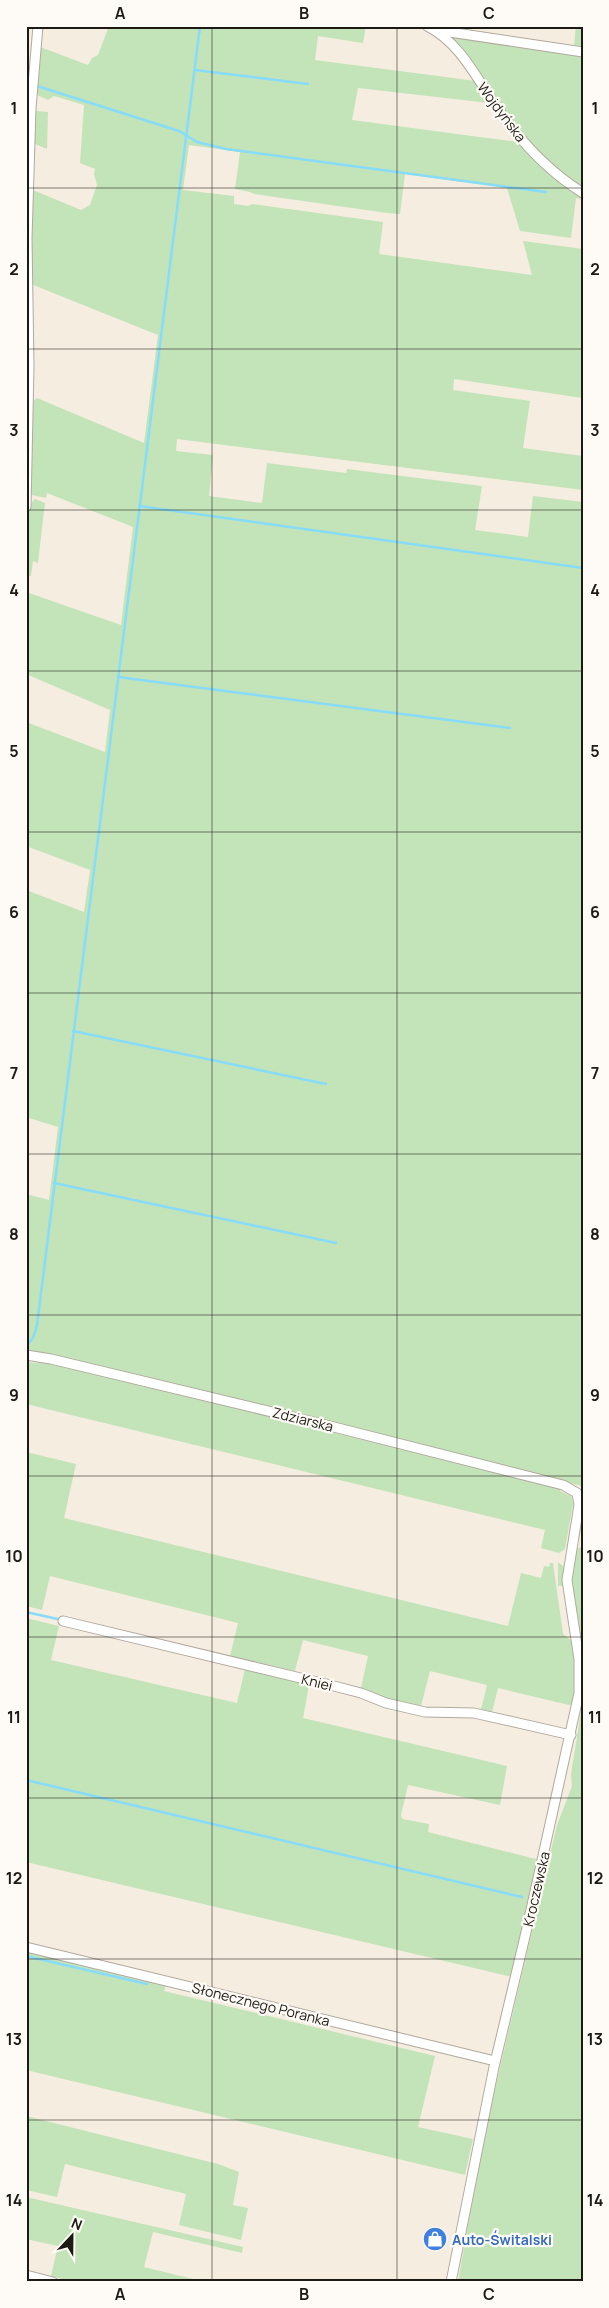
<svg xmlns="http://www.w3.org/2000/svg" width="609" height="2308" font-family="Manrope,sans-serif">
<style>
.green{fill:#c2e4b8}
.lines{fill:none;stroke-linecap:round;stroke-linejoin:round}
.stream{stroke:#86dcfa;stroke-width:2.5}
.minor-casing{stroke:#b2a99e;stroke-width:11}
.minor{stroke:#fff;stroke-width:9}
.grid{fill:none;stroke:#1d1a16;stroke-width:1;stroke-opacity:0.55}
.labels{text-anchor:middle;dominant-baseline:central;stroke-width:4.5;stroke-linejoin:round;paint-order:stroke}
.street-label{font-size:14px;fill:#1d1a16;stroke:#fefbf6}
.shop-label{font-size:14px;font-weight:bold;fill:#366cbe;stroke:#fefbf6;text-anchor:start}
.neatline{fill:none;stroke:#1d1a16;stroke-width:2}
.grid-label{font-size:16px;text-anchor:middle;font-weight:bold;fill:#1d1a16}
</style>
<rect width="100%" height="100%" fill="#f5ede0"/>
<g class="green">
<path d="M109 26H366L363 43 318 36 315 60 476 81 489 103 358 88 352 120 518 142 542 168 583 197V199L576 198 571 238 520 231 507 188 405 174 400 214 387 213 254 194 250 192 235 189 240 152 189 145 183 190 234 196V204L248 206 252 204 383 222 379 254 532 275 523 241 583 249V398L454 379 453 390 530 401 523 448 583 456V490L177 439 176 451 213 455 209 496 262 503 267 463 346 473 347 469 482 486 475 530 528 537 533 496 583 502 582 1486 26 1352V1194L49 1200 58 1127 26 1117V890L84 912 90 870 26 846V722L105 752 110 710 26 674V592L121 625 133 527 47 493 46 498 32 495 30 491 32 402 37 398 144 443 158 335 31 284 33 190 81 210 90 205 97 185 94 174 95 169 80 163 84 105 54 96 48 100 35 94 40 47 88 65 92 58 98 55Z"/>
<path d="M576 26H583V46L574 45Z"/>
<path d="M451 37 583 53V187C529 154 488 87 451 37Z"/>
<path d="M35 111 48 112 47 149 35 144Z"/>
<path d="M35 499 45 503 38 563 33 561 31 576H26C26 561 24 505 35 499Z"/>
<path d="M39 1360 560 1488V1491L571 1496 573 1504 565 1549 559 1553 541 1548 545 1530 26 1404V1362L38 1363Z"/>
<path d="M26 1452 76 1464 64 1518 508 1626 521 1573 541 1578 544 1566 549 1567 550 1563H553L563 1634 572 1641 577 1669 574 1703 569 1705 498 1688 492 1712 481 1709 487 1685 430 1671 421 1706 389 1699 361 1688 368 1656 303 1640 295 1671 230 1656 238 1623 50 1576 42 1610 26 1606Z"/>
<path d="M583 1508V1522L577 1546 578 1548 583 1547V1661L570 1577Z"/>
<path d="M558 1562 564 1567V1586H558Z"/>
<path d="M26 1618 59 1626 51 1660 237 1703 245 1669 309 1685 303 1718 507 1766 500 1805 408 1785 401 1815 402 1819 429 1824 428 1832 536 1859 538 1862 512 1977 26 1862Z"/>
<path d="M583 1699V2282H458L483 2140 557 1825 572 1786 571 1774Z"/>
<path d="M26 1952 166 1985 164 1991 435 2056 418 2127 473 2139 465 2175 26 2070Z"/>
<path d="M26 2116 218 2164 239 2172 233 2205 248 2208 241 2240 179 2225 186 2194 65 2164 57 2197 26 2190Z"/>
<path d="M26 2197 243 2247 242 2253 153 2232 144 2267 205 2282H73L51 2276 58 2246 26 2239Z"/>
</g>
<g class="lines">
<g class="stream">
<path d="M195 70 308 84"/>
<path d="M26 83H27"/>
<path d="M37 86 179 131 197 142 226 149 546 192"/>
<path d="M139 506 583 568"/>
<path d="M118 677 510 728"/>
<path d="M73 1031 326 1084"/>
<path d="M54 1183 336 1243"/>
<path d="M26 1345C33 1341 35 1333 37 1325L200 26"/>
<path d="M26 1612 62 1620"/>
<path d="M26 1780 522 1897"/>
<path d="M26 1956 147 1984"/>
</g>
<g class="minor-casing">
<g id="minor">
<path d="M427 26C462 43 479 84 501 113 523 144 551 173 583 193"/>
<path d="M436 30 583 52"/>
<path d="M26 507 29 366 27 238 31 108 38 26"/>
<path d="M26 1355 51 1359 326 1425 563 1485 577 1493 579 1505 567 1580 579 1659V1693L527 1928 494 2067 451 2282"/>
<path d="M63 1621 330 1685 361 1693 386 1703 425 1712 474 1713 571 1735"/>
<path d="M26 1947 495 2061"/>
<path d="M26 2275 53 2282"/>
</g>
</g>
<use href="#minor" class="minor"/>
</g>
<path class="grid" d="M212 26V2282M397 26V2282M26 188H583M26 349H583M26 510H583M26 671H583M26 832H583M26 993H583M26 1154H583M26 1315H583M26 1476H583M26 1637H583M26 1798H583M26 1959H583M26 2120H583"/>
<defs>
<g id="shop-disc" transform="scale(1.25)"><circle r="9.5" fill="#3f7fe0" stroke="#fefbf6"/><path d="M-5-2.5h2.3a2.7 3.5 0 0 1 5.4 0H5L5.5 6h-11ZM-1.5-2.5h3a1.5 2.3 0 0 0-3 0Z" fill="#fff"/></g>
</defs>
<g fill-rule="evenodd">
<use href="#shop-disc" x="435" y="2239"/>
</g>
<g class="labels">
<g class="street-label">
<text transform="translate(502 112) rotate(53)">Wojdyńska</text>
<text transform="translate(303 1419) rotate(14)">Zdziarska</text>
<text transform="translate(317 1682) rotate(14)">Kniei</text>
<text transform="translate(536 1889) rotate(-77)">Kroczewska</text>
<text transform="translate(261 2004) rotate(14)">Słonecznego Poranka</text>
</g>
<g class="shop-label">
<text x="452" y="2239">Auto-Świtalski</text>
</g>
</g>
<rect width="609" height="2308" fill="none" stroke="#fefbf6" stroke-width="55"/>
<g transform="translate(72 2236) rotate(22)" stroke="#fefbf6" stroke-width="4" paint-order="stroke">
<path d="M0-4L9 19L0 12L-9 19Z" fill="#1d1a16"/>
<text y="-8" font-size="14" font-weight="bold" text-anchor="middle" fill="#1d1a16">N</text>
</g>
<rect x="28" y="28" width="554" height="2252" class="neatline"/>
<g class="grid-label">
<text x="120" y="19">A</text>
<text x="304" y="19">B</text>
<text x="489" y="19">C</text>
<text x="14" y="114">1</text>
<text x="595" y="114">1</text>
<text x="14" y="275">2</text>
<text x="595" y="275">2</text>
<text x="14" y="436">3</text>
<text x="595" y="436">3</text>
<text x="14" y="596">4</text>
<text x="595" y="596">4</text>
<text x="14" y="757">5</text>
<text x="595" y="757">5</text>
<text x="14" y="918">6</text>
<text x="595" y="918">6</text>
<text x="14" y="1079">7</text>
<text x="595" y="1079">7</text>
<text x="14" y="1240">8</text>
<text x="595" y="1240">8</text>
<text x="14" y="1401">9</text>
<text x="595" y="1401">9</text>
<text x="14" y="1562">10</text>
<text x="595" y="1562">10</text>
<text x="14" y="1723">11</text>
<text x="595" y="1723">11</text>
<text x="14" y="1884">12</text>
<text x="595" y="1884">12</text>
<text x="14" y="2045">13</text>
<text x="595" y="2045">13</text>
<text x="14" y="2206">14</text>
<text x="595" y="2206">14</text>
<text x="120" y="2300">A</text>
<text x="304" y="2300">B</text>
<text x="489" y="2300">C</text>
</g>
</svg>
